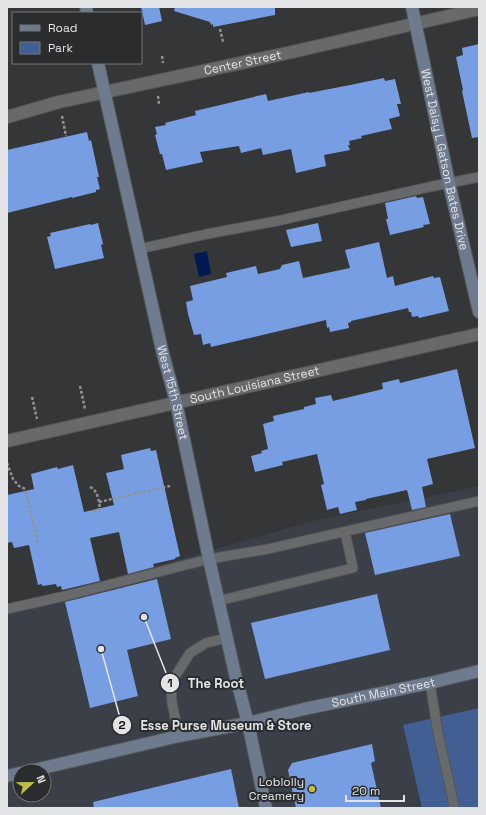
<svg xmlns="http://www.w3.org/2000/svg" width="486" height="815" font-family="'Space Grotesk',sans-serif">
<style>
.built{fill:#3b3f47;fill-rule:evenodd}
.green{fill:#425f94}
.water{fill:#001953}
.building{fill:#779ee3}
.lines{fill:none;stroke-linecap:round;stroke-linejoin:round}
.lane-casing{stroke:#545557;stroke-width:11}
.street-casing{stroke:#545557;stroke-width:14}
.secondary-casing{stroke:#545557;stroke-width:14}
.path{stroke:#919294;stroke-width:2.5;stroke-dasharray:3 2;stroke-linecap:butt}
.lane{stroke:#67696b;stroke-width:9}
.street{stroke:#67696b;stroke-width:12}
.secondary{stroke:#6e7a8e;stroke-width:12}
.poi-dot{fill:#bbc044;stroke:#2b2c2e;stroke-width:1.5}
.labels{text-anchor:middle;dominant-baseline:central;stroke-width:4;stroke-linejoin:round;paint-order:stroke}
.street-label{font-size:12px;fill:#e3e4e6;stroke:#2b2c2e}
.poi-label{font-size:12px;fill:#e3e4e6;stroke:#2b2c2e;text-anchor:end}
.leader{fill:none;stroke:#e3e4e6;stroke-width:1.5}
.callout-dot{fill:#e3e4e6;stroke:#2b2c2e;stroke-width:1.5}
.mark-label{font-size:12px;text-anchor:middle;font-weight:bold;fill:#111}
.callout-label{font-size:13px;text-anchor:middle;font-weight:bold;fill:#e3e4e6;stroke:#2b2c2e;stroke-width:4;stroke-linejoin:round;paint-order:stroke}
</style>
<rect width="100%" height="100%" fill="#353638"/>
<path class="built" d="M479 486V808H7V609L313 521ZM20 771H44V795H20Z"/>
<path class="green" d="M479 708V808H422L403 725Z"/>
<path class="water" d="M207 251 211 274 199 277 194 254Z"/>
<g class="building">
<path d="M141 7H159L162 21 145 25Z"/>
<path d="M175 7H275V15L213 27V24L211 25 210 22 174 11Z"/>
<path d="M479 44V137L472 138 462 91 463 90 456 57 463 55 462 48Z"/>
<path d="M384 78 385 81 395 79 401 104H397L400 116 389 119 392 129 361 136 362 138 349 141 350 145H348L350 150 324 155 326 166 296 173 291 149 263 155 261 148 241 153 239 146 200 152 203 162 166 170 162 154H160L155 135 157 134 155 127 166 125 165 123 196 115 195 111 266 94 268 101 309 92V93L350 85Z"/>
<path d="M87 132 89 141 91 140 99 177H97L100 189 96 190V192L72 198V197L7 213V150Z"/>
<path d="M416 196 417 198 423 197 430 224 423 225 424 227 390 235 386 219H388L385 203Z"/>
<path d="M98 223 103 244 101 245 104 258 55 269 47 237 51 236 50 233 90 224 91 225Z"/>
<path d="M318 223 322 241 291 247 286 230Z"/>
<path d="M379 242 387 278 393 276 395 286 433 276 434 278 440 277 449 311 419 318 418 316 412 317 411 312H409L408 308 351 321V322L348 323 349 328 330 332 329 327 327 328 326 320 211 347 210 343 203 345 201 334 194 335 188 314 186 302 193 300 190 286 227 277 226 273 256 266 258 274 280 269 282 265 299 261 303 278 350 268 345 250Z"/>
<path d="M457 369 475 448 427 459 433 484 422 487 426 507 412 510 407 490 366 499V500L355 502 357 510 340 514 338 507 327 510 321 485 324 484 317 454 282 462 283 465 255 472 251 456 262 453 261 451 268 449 263 424 274 421 273 416 304 409V407L316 404 315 398 331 395 333 401 383 389 382 383 399 379 400 383Z"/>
<path d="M150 448 151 451 156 450 180 556 175 558V559L153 564 154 567 128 574 119 532 90 538 100 581 62 590 61 586 57 587 56 584 42 586V584L38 585 29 545 14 548 12 542 7 543V495L34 489 31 474 57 467 58 469 73 465 84 512 114 505 106 473 124 469 121 455Z"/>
<path d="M450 514 460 556 375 575 365 533Z"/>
<path d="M157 579 171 639 127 650 138 696 90 708 65 602Z"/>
<path d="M377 594 390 650 265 679 251 623Z"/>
<path d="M372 744 375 761 371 763 381 808H296L288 770 292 763Z"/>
<path d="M231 769 239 808H94L93 802Z"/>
</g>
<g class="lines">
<g class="lane-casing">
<g id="lane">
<path d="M139 249 207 234 277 221 429 187 479 177"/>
<path d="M218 601 353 568 345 532"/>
<path d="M7 609 65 596 209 559 268 549 479 501"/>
<path d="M430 683 438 733 452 796 454 808"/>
<path d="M179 736 172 703 171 683 190 653 206 643 227 638"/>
</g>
</g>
<g class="street-casing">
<g id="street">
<path id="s1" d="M7 117 59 102 292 52 479 9"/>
<path id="s2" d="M7 441 479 334"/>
</g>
</g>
<g class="secondary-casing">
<g id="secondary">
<path d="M86 7 87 13"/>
<path id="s3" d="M412 7 449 183 479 312"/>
<path id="s4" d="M98 63 162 350 176 402 209 559 235 674 248 723 266 808"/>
<path id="s5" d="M30 771 179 736 248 723 304 709 430 683 479 671"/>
<path d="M7 776 20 773"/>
</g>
</g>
<g class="path">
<path d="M220 29 223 42"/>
<path d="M162 56 163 63"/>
<path d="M158 96 159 104"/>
<path d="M62 116 66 136"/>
<path d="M7 168 8 169"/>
<path d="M80 386 85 409"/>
<path d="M32 397 37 419"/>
<path d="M7 463 13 479 19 486 25 489 27 496 38 543"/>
<path d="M90 487C98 490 99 502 100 509L92 512"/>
<path d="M99 502 170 486"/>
</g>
<use href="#lane" class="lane"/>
<use href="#street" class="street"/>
<use href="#secondary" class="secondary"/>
</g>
<circle class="poi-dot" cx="312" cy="789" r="4"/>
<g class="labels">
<g class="street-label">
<text stroke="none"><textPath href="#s1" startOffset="242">Center Street</textPath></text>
<text stroke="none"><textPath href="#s3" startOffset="156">West Daisy L Gatson Bates Drive</textPath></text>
<text stroke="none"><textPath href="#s2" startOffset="254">South Louisiana Street</textPath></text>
<text stroke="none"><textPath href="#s4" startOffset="338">West 15th Street</textPath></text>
<text stroke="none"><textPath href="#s5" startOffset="362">South Main Street</textPath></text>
</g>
<g class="poi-label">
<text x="304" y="782">Loblolly<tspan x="304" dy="14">Creamery</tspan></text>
</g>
</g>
<path class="leader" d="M144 617L170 683M101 649L122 725"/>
<g class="callout-dot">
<circle cx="144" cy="617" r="4"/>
<circle cx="101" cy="649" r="4"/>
<circle cx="170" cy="683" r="10"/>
<circle cx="122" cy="725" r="10"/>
</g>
<g class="mark-label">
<text x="170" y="687">1</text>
<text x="122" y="729">2</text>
</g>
<g class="callout-label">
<text x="216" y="688">The Root</text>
<text x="226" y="730">Esse Purse Museum &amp; Store</text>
</g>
<rect width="486" height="815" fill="none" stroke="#e3e4e6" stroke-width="16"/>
<rect x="12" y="12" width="130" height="52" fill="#2b2c2e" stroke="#757678"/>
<rect x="20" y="25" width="20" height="6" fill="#6e7a8e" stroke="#757678"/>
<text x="48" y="32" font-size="12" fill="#e3e4e6">Road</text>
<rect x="20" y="42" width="20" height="12" fill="#425f94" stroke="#757678"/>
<text x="48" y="52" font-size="12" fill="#e3e4e6">Park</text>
<g transform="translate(32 783) rotate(68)"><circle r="19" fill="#2b2c2e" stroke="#757678"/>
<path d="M0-3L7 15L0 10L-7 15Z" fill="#bbc044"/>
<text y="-6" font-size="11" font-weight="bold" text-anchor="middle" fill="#e3e4e6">N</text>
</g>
<path d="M346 795v6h58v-6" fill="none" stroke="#e3e4e6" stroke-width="2"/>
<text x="352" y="795" font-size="12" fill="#e3e4e6" stroke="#2b2c2e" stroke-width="3" paint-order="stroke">20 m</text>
</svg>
